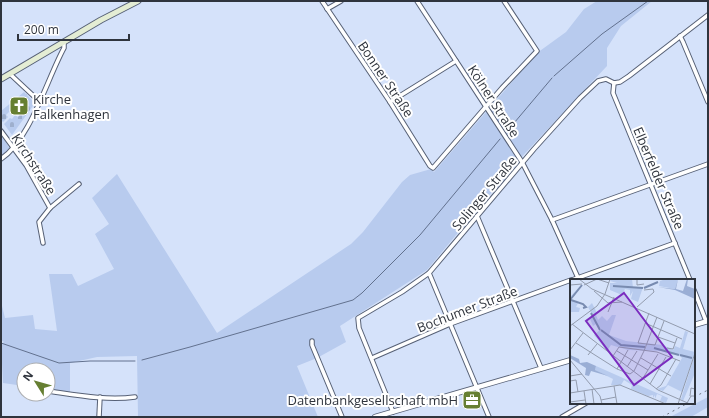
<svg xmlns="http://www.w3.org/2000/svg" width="709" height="418" font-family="'Open Sans',sans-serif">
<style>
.green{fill:#b8cbee}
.cemetery{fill:url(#cemetery-stones)}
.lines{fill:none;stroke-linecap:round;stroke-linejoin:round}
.stream{stroke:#62718e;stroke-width:1}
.minor-casing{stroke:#576176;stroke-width:5.5}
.tertiary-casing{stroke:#576176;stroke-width:6}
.secondary-casing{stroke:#576176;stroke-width:7}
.minor{stroke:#fff;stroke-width:3.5}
.tertiary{stroke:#fff;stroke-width:4.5}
.secondary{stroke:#e4edd4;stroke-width:5}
.rail{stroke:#6c7482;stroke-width:1;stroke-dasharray:2 4;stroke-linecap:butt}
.labels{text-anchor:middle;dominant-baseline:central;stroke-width:4;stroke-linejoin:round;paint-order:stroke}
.street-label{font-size:13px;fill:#2f343d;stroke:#fff}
.poi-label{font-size:13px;fill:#2f343d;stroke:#fff;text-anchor:start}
.inset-river{fill:none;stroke:#788bb0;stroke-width:2}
.inset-road{fill:none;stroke:#939cae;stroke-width:1}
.view{fill:#7b2cbf;fill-opacity:0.15;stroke:#7b2cbf;stroke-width:2}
.inset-edge{fill:none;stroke:#2f343d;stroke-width:2}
</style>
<defs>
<pattern id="cemetery-stones" width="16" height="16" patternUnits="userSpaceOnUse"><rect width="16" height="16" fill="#b8cbee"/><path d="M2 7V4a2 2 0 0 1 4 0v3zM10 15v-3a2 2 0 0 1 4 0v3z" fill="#9eafcd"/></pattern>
</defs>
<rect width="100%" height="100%" fill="#d5e2fa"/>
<g class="green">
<path d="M597 1H652L621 26 607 48V66L515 164 427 270 340 326 346 342 317 358 297 366 318 417H138L137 356 97 357 70 363V392L48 389V370H24V386L3 383 1 344 4 342 1 340V302L5 318 33 315 35 329 57 331 49 274H72L78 286 114 269 95 234 109 224 92 198 117 174 217 333 351 244 363 232 402 182 410 175 431 169 434 172 537 53 566 32 584 9Z"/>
<path d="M1 134 10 149 7 153 1 156Z"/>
<path d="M708 397V407L691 417H670Z"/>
</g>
<path class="cemetery" d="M24 92 35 103 12 135 4 124 10 118 12 119 15 115 18 117 27 106 19 100 9 110 10 111 6 115 8 117 3 122 1 120V111Z"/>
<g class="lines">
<g class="stream">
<path d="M554 76 602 34 648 1"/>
<path d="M509 129 552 78"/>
<path d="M1 343 59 363 90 361H135"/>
<path d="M142 360 190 347 353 300 362 293 420 235 500 139"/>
</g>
<g class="minor-casing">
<g id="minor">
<path d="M322 1 390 102 430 166 433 168 502 88 537 51 504 1"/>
<path d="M417 1 522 162 552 220 579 280"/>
<path d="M327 9 341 1"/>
<path d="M680 36 683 42 708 102"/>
<path d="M10 74 40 102"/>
<path d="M614 83 613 93 690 280"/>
<path d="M614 83 620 82 629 76 708 15"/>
<path d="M390 102 456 61"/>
<path d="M1 131 26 165 50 208"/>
<path d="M1 159C30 140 47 79 64 48V42"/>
<path d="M477 216 541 368"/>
<path d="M552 220 708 164"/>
<path d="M43 243 39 222 50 208 79 184"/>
<path d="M429 273 489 417"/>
<path d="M572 280 675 243"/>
<path d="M694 290 706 321"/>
<path d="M312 341V345L342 417"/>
<path d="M372 358 450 324 571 280"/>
<path d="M48 391C76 395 107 401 135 397"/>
<path d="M393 412 359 328 358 318 402 292 429 273 534 149 580 98 598 81 606 79 614 83"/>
<path d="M99 417 100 397"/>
<path d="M562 417 586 403"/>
</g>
</g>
<g class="tertiary-casing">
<g id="tertiary">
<path d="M694 325 708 321"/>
<path d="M375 417 571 360"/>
</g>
</g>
<g class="secondary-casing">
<path id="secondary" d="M1 79 101 20 138 1"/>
</g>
<use href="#minor" class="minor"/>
<use href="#tertiary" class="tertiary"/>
<use href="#secondary" class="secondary"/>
<g class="rail">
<path d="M694 397 708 390"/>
<path d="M662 417 688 403"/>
</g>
</g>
<defs>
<g id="church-square" transform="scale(1)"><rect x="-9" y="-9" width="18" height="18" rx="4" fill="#667f32" stroke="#fff"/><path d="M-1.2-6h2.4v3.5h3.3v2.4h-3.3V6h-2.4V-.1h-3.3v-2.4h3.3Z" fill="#fff"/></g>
<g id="office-square" transform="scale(1)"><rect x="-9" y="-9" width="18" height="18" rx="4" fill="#667f32" stroke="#fff"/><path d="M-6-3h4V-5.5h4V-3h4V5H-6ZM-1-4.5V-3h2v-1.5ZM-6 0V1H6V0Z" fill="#fff"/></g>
</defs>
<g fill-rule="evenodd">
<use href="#church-square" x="19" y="106"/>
<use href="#office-square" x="472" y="400"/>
</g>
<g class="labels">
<g class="street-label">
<text transform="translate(386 79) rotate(56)">Bonner Straße</text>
<text transform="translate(494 101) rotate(57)">Kölner Straße</text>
<text transform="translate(34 164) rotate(57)">Kirchstraße</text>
<text transform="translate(659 178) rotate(67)">Elberfelder Straße</text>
<text transform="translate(484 193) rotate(-50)">Solinger Straße</text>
<text transform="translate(467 309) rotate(-21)">Bochumer Straße</text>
</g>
<g class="poi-label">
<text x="33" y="99">Kirche<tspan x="33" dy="15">Falkenhagen</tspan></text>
<text x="458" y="400" text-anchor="end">Datenbankgesellschaft mbH</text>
</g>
</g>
<g transform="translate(570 279)">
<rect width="125" height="125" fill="#d5e2fa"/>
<path d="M41 0H62L63 9 73 8 68 23 61 20 63 12 60 17V11L55 10 52 16 40 11V4H47L40 2ZM96 0H108L105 10 89 7 90 2ZM10 7 0 21 8 24 6 28 10 29 9 33H1L0 18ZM22 24 27 34 26 36 28 41 32 37 37 42 42 36H46L39 56 56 62 93 66 103 71 105 67 110 69 115 52 118 53 113 70 125 73 112 113 98 106 93 112 87 110 96 107 112 79 109 76 93 72 58 71 41 66 37 72 24 56 31 50 26 45 23 47 20 40 23 37 18 28ZM125 75V94L113 122 111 120ZM26 87 98 119 96 124 90 122 92 117 87 115 85 120V116L83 119V116L78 117 61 110 62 106 54 101 51 106H41L43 100 25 91Z" fill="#b8cbee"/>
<path d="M108 0 106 10 113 12 117 0H118L117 7 125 10V20L105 11 88 8 105 10ZM0 76 9 80 10 84 17 83 26 87 25 91 38 97 21 92 19 97 15 96 16 89 0 79Z" fill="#9aaed5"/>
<path class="inset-river" d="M43 7 73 9M74 9 88 3M0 21 12 6M1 21 13 25 16 28 13 29M21 34 30 51M31 51 51 66 75 68M84 69 109 76M110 76 122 79"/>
<path class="inset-road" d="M9 0 22 10 125 55M67 0V6L74 5M0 6 12 5M14 6 27 0 39 4M24 12 38 24 52 23M35 15 40 0M67 28 84 13 83 10 74 11M38 33 44 18M79 34 68 64 85 66 94 42M75 44 112 60M2 45 88 111 120 125M0 47 27 27 35 15M88 58 105 64M6 64 47 90 60 95 64 92M97 69 103 70 107 59M0 71 13 54M47 72 78 91M18 76 27 65M43 77 49 68 87 73 110 82M71 79 101 97M0 81 30 117 32 125M57 88 67 72M47 90 58 71M64 92 74 72 87 38M0 97 12 95M73 99 88 75M0 102 6 101 8 113M80 105 96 78M44 107 47 125M22 110 24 125M86 110 91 106 106 80M14 112 16 125M0 114 50 106 96 125M120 117 121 109 125 110M31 121 46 118M0 123 15 121M117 124 121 117H125M108 125 125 74"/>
<path class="view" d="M54 14 102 78 64 106 16 42Z"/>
<rect width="125" height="125" class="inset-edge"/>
</g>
<rect width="709" height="418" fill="none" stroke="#2f343d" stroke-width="4"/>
<g transform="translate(36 382) rotate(307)"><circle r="19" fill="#ffffff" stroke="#acaeb1"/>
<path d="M0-3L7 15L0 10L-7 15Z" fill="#667f32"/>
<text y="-6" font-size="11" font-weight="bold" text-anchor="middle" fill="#2f343d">N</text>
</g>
<path d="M18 34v6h111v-6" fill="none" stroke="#2f343d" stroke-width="2"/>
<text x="24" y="34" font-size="12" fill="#2f343d" stroke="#ffffff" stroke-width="3" paint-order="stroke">200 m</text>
</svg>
